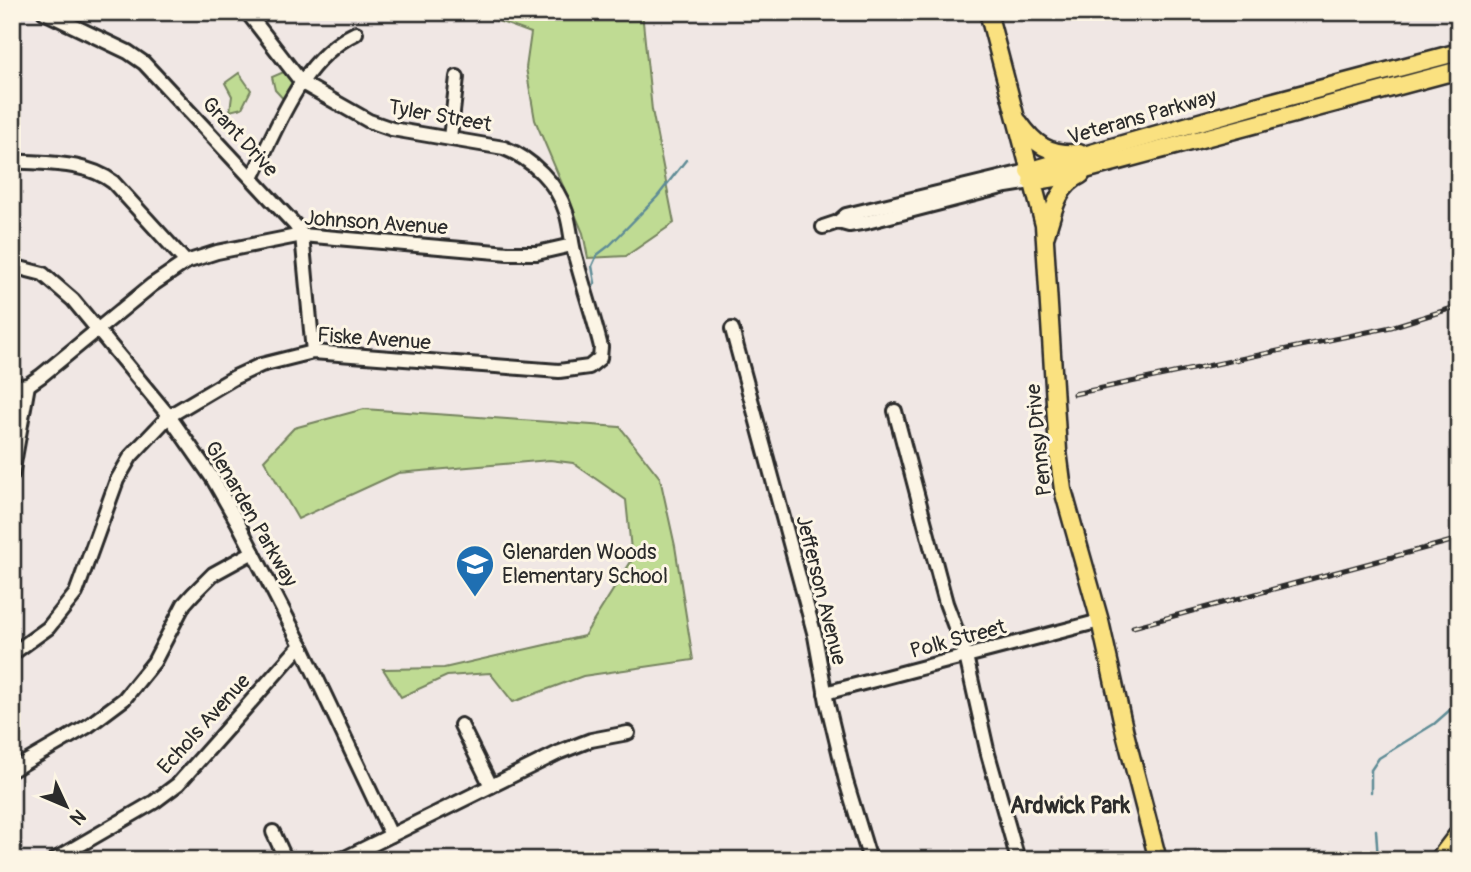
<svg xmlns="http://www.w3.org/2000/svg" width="1471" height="872" font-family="Pangolin,sans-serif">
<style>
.green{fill:#bfdb93;stroke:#75835f;stroke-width:2}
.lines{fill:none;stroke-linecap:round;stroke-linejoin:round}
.stream{stroke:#5e8c96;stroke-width:2.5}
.minor-casing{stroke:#2b2b2b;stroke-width:18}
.major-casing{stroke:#2b2b2b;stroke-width:21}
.highway-casing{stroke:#2b2b2b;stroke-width:24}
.minor{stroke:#fcf5e5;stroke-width:12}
.major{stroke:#fae180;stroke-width:16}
.highway{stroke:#fae180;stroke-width:19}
.rail-casing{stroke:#2b2b2b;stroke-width:5}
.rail{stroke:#fcf5e5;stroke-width:2.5;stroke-dasharray:8;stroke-linecap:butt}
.labels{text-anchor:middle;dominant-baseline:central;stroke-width:6;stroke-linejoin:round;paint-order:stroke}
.street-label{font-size:21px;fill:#2b2b2b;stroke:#fcf5e5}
.poi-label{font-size:21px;fill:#2b2b2b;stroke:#fcf5e5;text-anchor:start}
.neighbourhood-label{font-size:23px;font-weight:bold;fill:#2b2b2b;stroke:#fcf5e5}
</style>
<rect width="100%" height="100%" fill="#f0e7e4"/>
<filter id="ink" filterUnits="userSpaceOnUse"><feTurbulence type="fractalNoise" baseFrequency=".0143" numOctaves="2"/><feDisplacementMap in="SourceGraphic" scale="14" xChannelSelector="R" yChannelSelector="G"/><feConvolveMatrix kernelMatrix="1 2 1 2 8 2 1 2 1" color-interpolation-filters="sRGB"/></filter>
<g filter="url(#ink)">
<g class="green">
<path d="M473 12H642L652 110 674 223 626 256 588 258 583 233 535 120 526 68 531 33Z"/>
<path d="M286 71 297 86 286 102 275 90 272 77Z"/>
<path d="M239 73 251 90 242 108 230 111 232 96 225 83Z"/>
<path d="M364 409 620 427 660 478 675 546 693 660 583 676 513 702 490 673 447 676 401 697 383 669 444 668 584 636 632 560 626 500 573 463 550 460 398 473 298 519 264 460 294 428Z"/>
</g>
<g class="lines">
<g class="stream">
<path d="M591 290 595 283 592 266 597 255 610 245 657 197 686 160"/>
<path d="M1371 792V770L1379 758 1434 724 1459 702"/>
<path d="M1376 830 1378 860"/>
</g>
<g class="minor-casing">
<g id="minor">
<path d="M44 12 128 52 144 63 295 225 302 235 313 352"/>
<path d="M450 138 457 77"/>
<path d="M12 161C46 164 85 161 113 182L186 262"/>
<path d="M252 178C278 126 301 59 356 33"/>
<path d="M838 222 849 225 867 222 1006 186 1031 182"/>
<path d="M823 227 838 222 846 215 1028 171"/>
<path d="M12 266 43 274 73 300 169 416 213 479 238 523 301 645 391 835"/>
<path d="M732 329 815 636 827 702 846 781 870 860"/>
<path d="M12 387 28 385 41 376 152 285 186 262 217 252 302 235 508 253H537L572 245"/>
<path d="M895 411 946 603 966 656 988 754 1018 860"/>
<path d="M12 475 28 385"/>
<path d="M12 654 48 628 76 593 117 480 131 456 169 416 235 377 261 365 313 352 559 371 589 367 600 358 601 347C594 318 584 289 576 259 571 244 571 227 566 212 557 183 532 159 504 148L392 129 369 121 302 83 247 12"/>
<path d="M825 693 1100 621"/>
<path d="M461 725 491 786"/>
<path d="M12 770 88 726 124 699 154 662 184 604 193 594 213 574 253 552"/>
<path d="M273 832 286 860"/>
<path d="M54 860 154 802 178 784 301 645"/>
<path d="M341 860 560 752 591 740 628 733"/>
</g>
</g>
<g class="major-casing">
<g id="major">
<path d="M988 12 1044 225 1058 451 1063 490 1100 621 1125 733 1158 860"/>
<path d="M1019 122C1035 145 1049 155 1079 153"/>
<path d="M1028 171 1259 105 1459 52"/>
<path d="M1031 182 1055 178 1459 70"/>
<path d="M1046 235C1053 212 1057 186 1081 175"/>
</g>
</g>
<g class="highway-casing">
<path id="highway" d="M1440 860 1459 835"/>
</g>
<use href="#minor" class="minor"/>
<use href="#major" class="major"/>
<use href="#highway" class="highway"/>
<g class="rail-casing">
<g id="rail">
<path d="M1074 394 1391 327 1459 306"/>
<path d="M1133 627 1459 539"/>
</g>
</g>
<use href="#rail" class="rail"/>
</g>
</g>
<defs>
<g id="school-pin" transform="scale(2.0125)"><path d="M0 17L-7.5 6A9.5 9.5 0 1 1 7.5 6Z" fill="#1f6fb2" stroke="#fcf5e5"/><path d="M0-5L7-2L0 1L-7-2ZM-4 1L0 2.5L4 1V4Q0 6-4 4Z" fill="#fff"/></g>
</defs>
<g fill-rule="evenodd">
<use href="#school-pin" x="475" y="564"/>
</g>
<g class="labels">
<g class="street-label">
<text transform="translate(440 116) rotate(10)">Tyler Street</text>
<text transform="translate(1142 117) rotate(-16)">Veterans Parkway</text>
<text transform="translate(240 137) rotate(47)">Grant Drive</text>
<text transform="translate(376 223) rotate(4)">Johnson Avenue</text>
<text transform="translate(374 339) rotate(4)">Fiske Avenue</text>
<text transform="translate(1039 440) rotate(-96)">Pennsy Drive</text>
<text transform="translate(251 514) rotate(60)">Glenarden Parkway</text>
<text transform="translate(821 590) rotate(76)">Jefferson Avenue</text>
<text transform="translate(958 639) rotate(-15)">Polk Street</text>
<text transform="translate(204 724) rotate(-48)">Echols Avenue</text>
</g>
<g class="poi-label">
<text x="502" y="552">Glenarden Woods<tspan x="502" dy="24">Elementary School</tspan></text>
</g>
<g class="neighbourhood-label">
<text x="1070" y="805">Ardwick Park</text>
</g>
</g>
<rect width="1471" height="872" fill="none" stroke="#fcf5e5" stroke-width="42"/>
<rect x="21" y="21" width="1429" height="830" fill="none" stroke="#2b2b2b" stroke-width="2.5" filter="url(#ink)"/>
<g transform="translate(66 806) rotate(134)" stroke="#fcf5e5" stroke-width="5" paint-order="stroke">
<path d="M0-5L12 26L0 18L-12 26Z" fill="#2b2b2b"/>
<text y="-10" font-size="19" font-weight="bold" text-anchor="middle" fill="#2b2b2b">N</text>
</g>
</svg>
